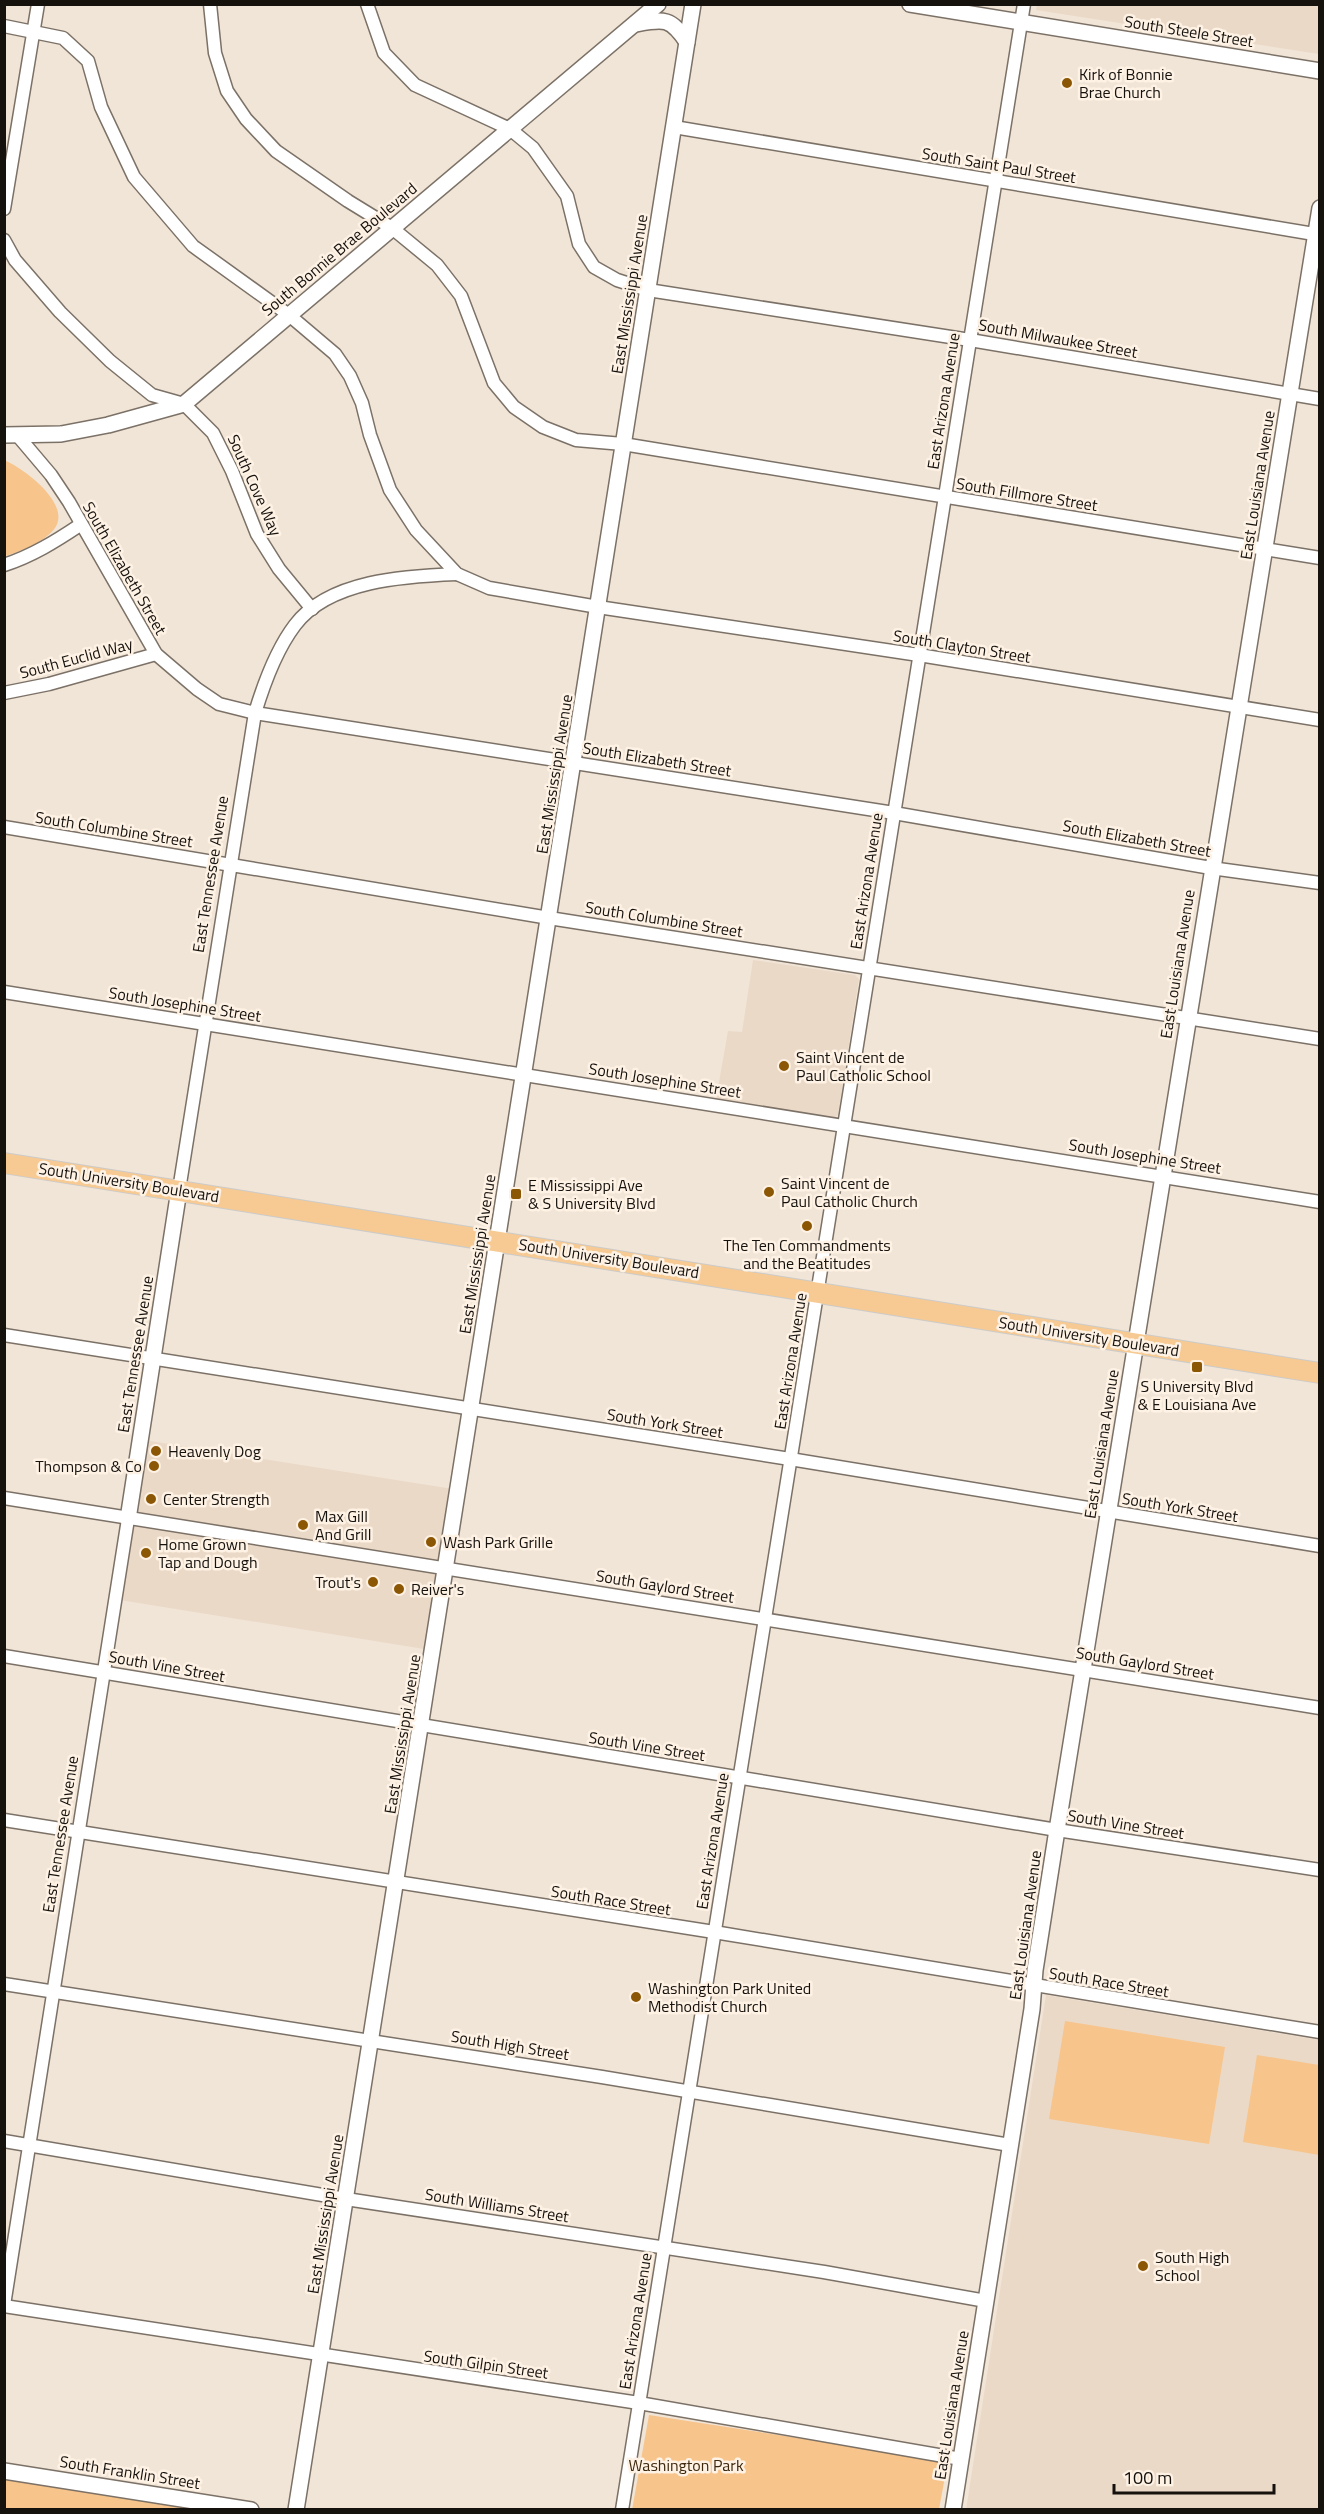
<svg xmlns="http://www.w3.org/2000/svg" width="1324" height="2514" font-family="'Titillium Web',sans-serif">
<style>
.built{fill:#ebd9c7}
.green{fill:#f7c48b}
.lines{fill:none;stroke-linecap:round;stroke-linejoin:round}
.minor-casing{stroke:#7c7166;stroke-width:15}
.tertiary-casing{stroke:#7c7166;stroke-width:18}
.primary-casing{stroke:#cccbca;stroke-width:22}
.minor{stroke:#fff;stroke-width:12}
.tertiary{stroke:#fff;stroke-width:15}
.primary{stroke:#f6ca92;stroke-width:20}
.poi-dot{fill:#8c5705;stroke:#fef2e5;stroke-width:2}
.labels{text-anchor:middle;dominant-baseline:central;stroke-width:5;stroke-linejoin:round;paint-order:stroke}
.street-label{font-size:16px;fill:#15110d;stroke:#fef2e5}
.poi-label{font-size:16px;fill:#15110d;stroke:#fef2e5;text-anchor:start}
.park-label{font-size:16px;fill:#3d280d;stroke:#fef2e5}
</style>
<rect width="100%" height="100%" fill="#f1e5d8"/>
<g class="built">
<path d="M1037 4 1319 5V54L1036 10Z"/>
<path d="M753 960 855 975 859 979 838 1115 835 1117 716 1099 728 1031 742 1032Z"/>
<path d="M144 1440 453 1489 424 1649 120 1600Z"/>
<path d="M1046 1995 1319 2040V2509L966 2510Z"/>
</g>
<g class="green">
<path d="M4 460C23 468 63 498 58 521 55 538 20 552 5 556Z"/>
<path d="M1065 2021 1225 2047 1209 2144 1049 2119Z"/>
<path d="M1257 2055 1319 2065V2155L1243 2142Z"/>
<path d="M649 2415 948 2461 939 2509 632 2510Z"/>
<path d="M5 2477 213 2509H5Z"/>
</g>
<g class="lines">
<g class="minor-casing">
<g id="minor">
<path d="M210 4 215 53 227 91 246 119 276 151 348 201 392 228 437 265 461 296 494 383 514 407 543 427 576 440 623 444 1320 558"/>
<path d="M367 4 384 53 415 85 510 129 533 148 567 196 579 244 594 267 617 280 648 290 970 340 1320 399"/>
<path d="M4 26 63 38 88 61 101 107 134 177 193 246 289 315 335 354 350 376 362 403 370 435 390 490 416 530 457 574 489 588 598 607 919 655 1320 720"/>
<path d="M674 127 1320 235"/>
<path d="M4 209 38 4"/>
<path d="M4 240 15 260 60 312 110 361 152 395 184 404 213 433 232 471 257 534 279 569 312 609"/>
<path d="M18 436 51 475 69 502 156 654 197 689 219 704 255 713 894 813 1211 868 1320 883"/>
<path d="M4 565C32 556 56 541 80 525"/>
<path d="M4 693 49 684 156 654"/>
<path d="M4 827 549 918 1320 1039"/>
<path d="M4 992 1320 1202"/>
<path d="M179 1190 255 713C264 683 276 650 295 625 329 580 406 576 457 574"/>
<path d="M4 1335 790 1459 1320 1546"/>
<path d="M4 1498 1320 1708"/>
<path d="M4 1656 1057 1830 1320 1870"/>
<path d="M4 1820 714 1932 1320 2032"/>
<path d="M4 1984 602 2077 1010 2145"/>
<path d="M4 2141 346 2199 824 2272 986 2301"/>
<path d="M4 2305 128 1519"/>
<path d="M4 2306 639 2403 961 2459"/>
<path d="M622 2510 1024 4"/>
</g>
</g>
<g class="tertiary-casing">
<g id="tertiary">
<path d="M910 4 1320 71"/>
<path d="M635 24C664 19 670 17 687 42"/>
<path d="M4 435 61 434 108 425 184 404 658 4"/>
<path d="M128 1519 179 1190"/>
<path d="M4 2471 251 2510"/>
<path d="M296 2510 693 4"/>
<path d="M953 2510 1032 2009 1035 1970 1057 1830 1320 208"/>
</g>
</g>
<g class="primary-casing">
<path id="primary" d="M4 1163 1320 1373"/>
</g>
<use href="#minor" class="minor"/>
<use href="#tertiary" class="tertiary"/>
<use href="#primary" class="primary"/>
</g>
<g class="poi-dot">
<circle cx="1067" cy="83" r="6"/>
<circle cx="784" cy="1066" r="6"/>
<circle cx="769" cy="1192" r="6"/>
<rect x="510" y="1188" width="12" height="12" rx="3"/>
<circle cx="807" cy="1226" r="6"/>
<rect x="1191" y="1361" width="12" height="12" rx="3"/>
<circle cx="156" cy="1451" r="6"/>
<circle cx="154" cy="1466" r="6"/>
<circle cx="151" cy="1499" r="6"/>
<circle cx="303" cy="1525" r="6"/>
<circle cx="431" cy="1542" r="6"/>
<circle cx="146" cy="1553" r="6"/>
<circle cx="373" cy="1582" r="6"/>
<circle cx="399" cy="1589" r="6"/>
<circle cx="636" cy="1997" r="6"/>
<circle cx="1143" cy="2266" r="6"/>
</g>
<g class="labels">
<g class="street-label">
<text transform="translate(1189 31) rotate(9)">South Steele Street</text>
<text transform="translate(999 165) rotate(9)">South Saint Paul Street</text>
<text transform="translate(339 249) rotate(-40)">South Bonnie Brae Boulevard</text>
<text transform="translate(629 294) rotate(-81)">East Mississippi Avenue</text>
<text transform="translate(1058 338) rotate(10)">South Milwaukee Street</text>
<text transform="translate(943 401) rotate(-81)">East Arizona Avenue</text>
<text transform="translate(255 485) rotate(66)">South Cove Way</text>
<text transform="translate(1257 485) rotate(-81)">East Louisiana Avenue</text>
<text transform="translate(1027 494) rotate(9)">South Fillmore Street</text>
<text transform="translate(125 568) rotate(60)">South Elizabeth Street</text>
<text transform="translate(962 646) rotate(9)">South Clayton Street</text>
<text transform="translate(76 658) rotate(-15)">South Euclid Way</text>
<text transform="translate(657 759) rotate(9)">South Elizabeth Street</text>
<text transform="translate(554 774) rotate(-81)">East Mississippi Avenue</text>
<text transform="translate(114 829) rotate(9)">South Columbine Street</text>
<text transform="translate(1137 838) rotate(10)">South Elizabeth Street</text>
<text transform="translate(210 874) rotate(-81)">East Tennessee Avenue</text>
<text transform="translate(866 881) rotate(-81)">East Arizona Avenue</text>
<text transform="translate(664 919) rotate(9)">South Columbine Street</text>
<text transform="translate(1177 964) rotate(-81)">East Louisiana Avenue</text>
<text transform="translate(185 1004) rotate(9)">South Josephine Street</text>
<text transform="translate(665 1080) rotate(9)">South Josephine Street</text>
<text transform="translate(1145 1156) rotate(9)">South Josephine Street</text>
<text transform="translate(129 1182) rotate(9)">South University Boulevard</text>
<text transform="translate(477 1254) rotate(-81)">East Mississippi Avenue</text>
<text transform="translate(609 1258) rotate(9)">South University Boulevard</text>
<text transform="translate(1089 1336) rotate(9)">South University Boulevard</text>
<text transform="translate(135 1354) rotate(-81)">East Tennessee Avenue</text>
<text transform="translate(790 1361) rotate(-81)">East Arizona Avenue</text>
<text transform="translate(665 1423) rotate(9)">South York Street</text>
<text transform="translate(1101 1444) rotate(-81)">East Louisiana Avenue</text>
<text transform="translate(1180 1507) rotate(9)">South York Street</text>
<text transform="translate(665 1586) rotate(9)">South Gaylord Street</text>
<text transform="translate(1145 1663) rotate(9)">South Gaylord Street</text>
<text transform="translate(167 1666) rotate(10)">South Vine Street</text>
<text transform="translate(402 1734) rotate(-81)">East Mississippi Avenue</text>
<text transform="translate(647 1746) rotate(9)">South Vine Street</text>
<text transform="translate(1126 1824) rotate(9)">South Vine Street</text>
<text transform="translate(60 1834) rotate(-81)">East Tennessee Avenue</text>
<text transform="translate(712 1841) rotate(-81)">East Arizona Avenue</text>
<text transform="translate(611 1900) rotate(9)">South Race Street</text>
<text transform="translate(1025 1925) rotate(-82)">East Louisiana Avenue</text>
<text transform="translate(1109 1982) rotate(9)">South Race Street</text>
<text transform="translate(510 2045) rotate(9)">South High Street</text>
<text transform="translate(497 2205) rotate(9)">South Williams Street</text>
<text transform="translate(325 2214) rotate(-81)">East Mississippi Avenue</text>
<text transform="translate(635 2321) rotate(-81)">East Arizona Avenue</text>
<text transform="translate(486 2364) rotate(8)">South Gilpin Street</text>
<text transform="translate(951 2405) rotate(-81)">East Louisiana Avenue</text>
<text transform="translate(130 2472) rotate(9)">South Franklin Street</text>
</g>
<g class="poi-label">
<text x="1079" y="74">Kirk of Bonnie<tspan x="1079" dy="18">Brae Church</tspan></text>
<text x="796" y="1057">Saint Vincent de<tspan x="796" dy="18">Paul Catholic School</tspan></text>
<text x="781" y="1183">Saint Vincent de<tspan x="781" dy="18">Paul Catholic Church</tspan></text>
<text x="528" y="1185">E Mississippi Ave<tspan x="528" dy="18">&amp; S University Blvd</tspan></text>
<text x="807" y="1245" text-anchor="middle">The Ten Commandments<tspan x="807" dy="18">and the Beatitudes</tspan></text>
<text x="1197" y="1386" text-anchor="middle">S University Blvd<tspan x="1197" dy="18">&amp; E Louisiana Ave</tspan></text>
<text x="168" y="1451">Heavenly Dog</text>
<text x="142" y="1466" text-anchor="end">Thompson &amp; Co</text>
<text x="163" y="1499">Center Strength</text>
<text x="315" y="1516">Max Gill<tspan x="315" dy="18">And Grill</tspan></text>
<text x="443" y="1542">Wash Park Grille</text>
<text x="158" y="1544">Home Grown<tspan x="158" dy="18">Tap and Dough</tspan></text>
<text x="361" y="1582" text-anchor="end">Trout's</text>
<text x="411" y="1589">Reiver's</text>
<text x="648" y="1988">Washington Park United<tspan x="648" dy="18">Methodist Church</tspan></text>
<text x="1155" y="2257">South High<tspan x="1155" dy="18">School</tspan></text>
</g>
<g class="park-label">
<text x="686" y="2465">Washington Park</text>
</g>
</g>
<rect width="1324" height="2514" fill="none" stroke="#15110d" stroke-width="12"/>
<path d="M1114 2484v9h160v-9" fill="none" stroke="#15110d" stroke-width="3"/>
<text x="1123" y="2484" font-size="18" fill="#15110d" stroke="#fef2e5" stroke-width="4.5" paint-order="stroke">100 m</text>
</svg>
